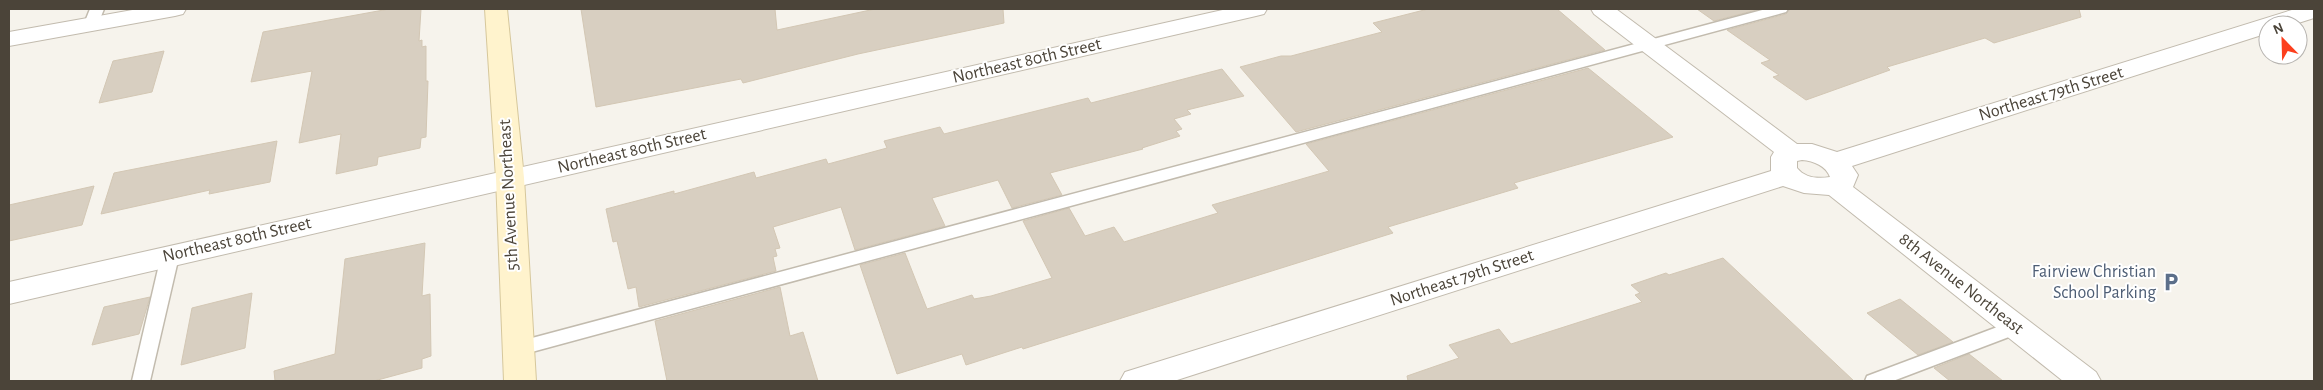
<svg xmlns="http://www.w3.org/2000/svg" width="2323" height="390" font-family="'Alegreya Sans',sans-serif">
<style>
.building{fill:#d8cfc1;stroke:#d3c7b4}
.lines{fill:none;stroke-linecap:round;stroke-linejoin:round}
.service-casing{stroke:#c2bbae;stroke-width:3}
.minor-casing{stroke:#c2bbae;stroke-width:2}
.tertiary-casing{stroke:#c2bbae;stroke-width:2}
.secondary-casing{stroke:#d6c79b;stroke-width:2}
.service{fill:#fff;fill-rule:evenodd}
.minor{fill:#fff;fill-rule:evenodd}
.tertiary{fill:#fff;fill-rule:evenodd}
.secondary{fill:#fff3cd;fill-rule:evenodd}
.labels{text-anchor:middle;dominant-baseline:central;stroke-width:4;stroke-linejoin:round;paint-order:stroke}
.street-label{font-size:18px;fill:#4b4439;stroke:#fff}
.service-label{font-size:18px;fill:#4e5e75;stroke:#fff;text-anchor:end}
</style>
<rect width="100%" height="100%" fill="#f6f3ec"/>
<g class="building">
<path d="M389 9H421L419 41 422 40V47L426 46V81H428L426 137 421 138 420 148 378 157 377 165 336 174 341 134 299 143 312 71 251 82 263 32Z"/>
<path d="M581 9H775L777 30 875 9H1003L1004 23 858 54 743 83 741 79 596 107Z"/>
<path d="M1428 9H1557L1605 50 1296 132 1240 67 1281 56H1291L1382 32 1373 23Z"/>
<path d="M1697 9H1760L1714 21Z"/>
<path d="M1790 9H2079L2081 17 1994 43 1985 38 1887 67 1890 70 1806 100 1773 77 1779 75 1761 63 1770 60 1727 30 1786 14Z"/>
<path d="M164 51 152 92 99 103 113 61Z"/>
<path d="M1588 68 1673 137 1514 183 1518 188 1388 227 1393 233 1023 349 1022 347 966 365 962 354 897 374 860 265 905 253 927 309 972 295 974 299 991 296 1052 278 1023 221 1069 208 1085 236 1114 227 1124 242 1218 213 1212 205 1329 171 1306 144Z"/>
<path d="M1222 69 1244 96 1187 110 1191 114 1174 119 1182 129 1176 131 1180 136 1142 148 1143 149 1050 173 1062 195 1012 208 998 180 932 198 945 226 855 250 841 207 773 227 780 248 775 249 777 256 773 257 776 271 639 307 636 287 628 289 617 241 613 242 606 209 674 191V194L754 172 756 178 826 159 828 164 887 148 884 141 940 127 944 134 1088 98 1091 103Z"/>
<path d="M277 141 270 182 209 194 210 190 101 214 114 173Z"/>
<path d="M94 186 82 225 9 241V205Z"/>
<path d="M425 243 422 296 430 294 431 356 422 359V368L374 381H275L274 371 335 354 345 259Z"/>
<path d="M1723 258 1854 381H1408L1407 376 1459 358 1449 345 1499 329 1511 344 1642 302 1635 295 1640 293 1631 285 1666 273 1669 275Z"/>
<path d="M780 287 790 336 803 332 818 381H667L655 321Z"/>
<path d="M252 293 245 348 181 365 192 308Z"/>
<path d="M150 297 139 334 92 345 104 307Z"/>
<path d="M1900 299 1953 342 1918 355 1867 313Z"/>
<path d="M1969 354 2003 381H1950L1934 368Z"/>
</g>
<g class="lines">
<g class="service-casing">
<g id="service">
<path d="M90 9H104L98 24 91 28 84 24Z"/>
<path d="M1766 9H1788L1786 12 517 356 510 354 508 349 510 344 517 342Z"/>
<path d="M170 250 176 252 179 256 150 381H132L161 256 164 252Z"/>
<path d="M2016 320 2022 322 2025 327 2022 332 1893 381H1865L1867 376Z"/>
</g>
</g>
<g class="minor-casing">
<g id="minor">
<path d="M138 9H186L183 14 175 16 9 46V32Z"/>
<path d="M1591 9H1616L1797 144H1812L1837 152 2295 9H2314V18L2292 25H2268V33L1852 166 1858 175 1853 187 2096 372 2101 381H2063L1829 195 1804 193 1783 186 1174 381H1120L1125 372 1771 171V157L1774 152 1594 14ZM1802 160C1814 161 1826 166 1830 177 1818 179 1805 178 1797 168V161Z"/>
</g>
</g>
<g class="tertiary-casing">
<path id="tertiary" d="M1227 9H1267L1264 14 1256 16 9 304V282Z"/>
</g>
<g class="secondary-casing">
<path id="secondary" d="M485 9H507L524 178 536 381H504L496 178Z"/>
</g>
<use href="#service" class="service"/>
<use href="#minor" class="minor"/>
<use href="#tertiary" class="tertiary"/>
<use href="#secondary" class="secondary"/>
</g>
<defs>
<g id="parking-bare" transform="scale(1.5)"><path d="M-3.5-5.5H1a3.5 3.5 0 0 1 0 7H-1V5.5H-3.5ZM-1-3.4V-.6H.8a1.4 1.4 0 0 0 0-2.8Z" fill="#5c6f8a" stroke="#fff" stroke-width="2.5" paint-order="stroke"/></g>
</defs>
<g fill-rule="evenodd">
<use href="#parking-bare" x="2171" y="282"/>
</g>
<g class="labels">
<g class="street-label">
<text transform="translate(1027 61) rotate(-13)">Northeast 80th Street</text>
<text transform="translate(2051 94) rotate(-17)">Northeast 79th Street</text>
<text transform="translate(632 151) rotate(-13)">Northeast 80th Street</text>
<text transform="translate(509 195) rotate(-93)">5th Avenue Northeast</text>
<text transform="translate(237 240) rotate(-13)">Northeast 80th Street</text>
<text transform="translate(1462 278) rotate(-18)">Northeast 79th Street</text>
<text transform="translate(1961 284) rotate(38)">8th Avenue Northeast</text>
</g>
<g class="service-label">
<text x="2156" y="272">Fairview Christian<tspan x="2156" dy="21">School Parking</tspan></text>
</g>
</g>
<rect width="2323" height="390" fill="none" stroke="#4b4439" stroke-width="20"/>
<g transform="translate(2283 40) rotate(337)"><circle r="24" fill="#ffffff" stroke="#b7b4b0"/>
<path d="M0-4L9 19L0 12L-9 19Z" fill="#fc3f1d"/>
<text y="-8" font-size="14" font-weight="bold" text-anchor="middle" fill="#4b4439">N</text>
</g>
</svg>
